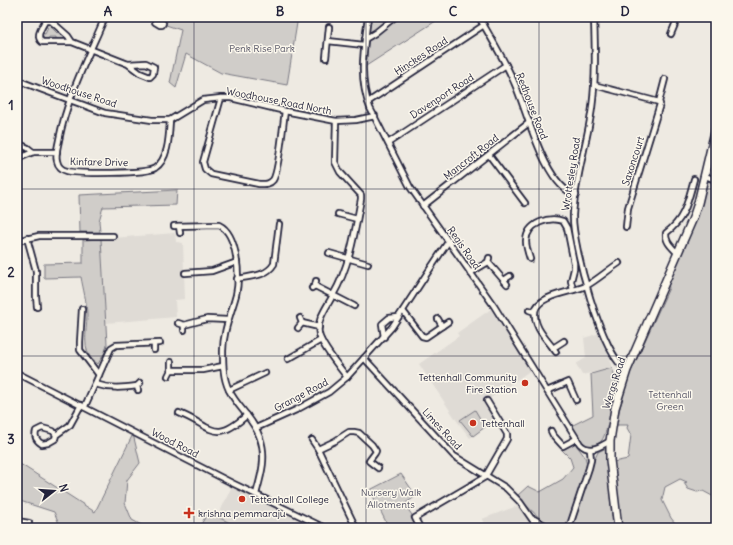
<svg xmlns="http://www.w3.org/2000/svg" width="733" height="545" font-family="Delius,sans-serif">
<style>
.built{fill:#dfdbd5}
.green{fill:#d0cdc9;stroke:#797882}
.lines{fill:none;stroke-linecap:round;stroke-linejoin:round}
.minor-casing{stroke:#22223b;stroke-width:8}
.highway-casing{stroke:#22223b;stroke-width:10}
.minor{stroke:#fbf7ec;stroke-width:4.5}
.highway{stroke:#fbf7ec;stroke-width:7}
.grid{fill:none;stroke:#22223b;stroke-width:1;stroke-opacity:0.55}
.poi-dot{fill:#c8321e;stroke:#fbf7ec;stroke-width:1.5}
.labels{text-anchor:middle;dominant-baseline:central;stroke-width:3;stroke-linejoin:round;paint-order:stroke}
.park-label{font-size:10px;fill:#565566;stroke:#fbf7ec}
.street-label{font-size:10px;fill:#22223b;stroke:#fbf7ec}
.poi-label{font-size:10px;fill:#22223b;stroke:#fbf7ec;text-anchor:start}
.neatline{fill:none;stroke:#22223b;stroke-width:1.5}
.grid-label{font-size:13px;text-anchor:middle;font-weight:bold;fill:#22223b}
</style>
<rect width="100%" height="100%" fill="#eeeae2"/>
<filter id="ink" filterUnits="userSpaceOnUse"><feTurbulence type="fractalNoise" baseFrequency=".025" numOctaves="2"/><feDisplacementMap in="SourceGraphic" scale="8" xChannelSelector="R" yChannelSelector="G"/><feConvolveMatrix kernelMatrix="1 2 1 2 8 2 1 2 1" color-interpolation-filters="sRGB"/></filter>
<g filter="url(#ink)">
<g class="built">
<path d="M175 233 176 242 183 243 185 299 175 300 176 317 106 323 101 239Z"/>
<path d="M491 309 531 370 485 402 496 420 470 438 457 421 419 364 459 336 457 333Z"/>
<path d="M600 333 608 352 612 368 582 375 576 364 586 358 584 338Z"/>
<path d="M232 486 316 528H199L208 512 218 516Z"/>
<path d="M520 505 534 528H485L482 519Z"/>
</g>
<g class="green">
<path d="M158 17H302L297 23 287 85 221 73 186 54 176 88 170 83 181 30 166 25 167 21Z"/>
<path d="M370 17H442L366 66Z"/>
<path d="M46 23H50L53 25 51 27 57 33 59 30 68 39V40H56V37H49L48 40 43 39 41 35 42 33 45 34 48 28 45 26Z"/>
<path d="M707 181 716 184V498L703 491 697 492 688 489 684 483 687 482 680 479 665 487 662 500 671 518 679 528H620L613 462 628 459 631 435 627 428 628 425H615L629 376 669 288 668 284 689 237Z"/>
<path d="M177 190 176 205 103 207 99 221 100 232H80L79 195Z"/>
<path d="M101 239 107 344 105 352 98 364C80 354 87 332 87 315 87 302 83 289 81 277L44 278V264L83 263V240Z"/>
<path d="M612 368C614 374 616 380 616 386 615 395 607 433 602 440 598 445 592 446 585 445L571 426 593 415 591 374Z"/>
<path d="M475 410 485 427 473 436 460 420Z"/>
<path d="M133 434 140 463 127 480 125 503 132 520 147 528H59L58 521 54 512 17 500V462L95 512Z"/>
<path d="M574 442 585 457 587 464 566 528C543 528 532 509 517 496L528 486 540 492 563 479 573 467 570 458 562 450Z"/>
<path d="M604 449 606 452 613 528H572L592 465 598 452Z"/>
<path d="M401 474 412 490 415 497 404 504 412 515 411 517 417 528H389L370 490Z"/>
<path d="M208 512 232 524 231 528H199Z"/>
</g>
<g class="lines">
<g class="minor-casing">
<g id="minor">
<path d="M105 17C88 57 67 97 59 140 58 146 55 154 57 161 58 166 62 170 67 171 78 174 147 174 155 168 169 159 169 135 170 120"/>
<path d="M153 17 161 21 163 23 162 25H160L155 22V18"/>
<path d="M368 17C364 49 358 77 370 108L410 187 494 306 580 444C590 454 599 447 610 441"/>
<path d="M479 17C491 38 504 59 514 82 527 110 544 186 576 195"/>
<path d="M594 17C595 47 596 78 592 108 587 144 575 179 573 215 572 244 602 357 627 370"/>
<path d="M671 34 678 17"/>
<path d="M365 39 375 33 395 17"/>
<path d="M328 41 364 45"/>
<path d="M72 42 68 36 51 21H45C42 28 35 36 42 42H72L128 64 146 63 154 67 153 74 150 77 140 73 128 64"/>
<path d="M326 58 329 27"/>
<path d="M17 80 43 90 105 113 152 120H170L203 100 221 98H231L285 111 336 121 356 120 375 116"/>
<path d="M594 85 659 102"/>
<path d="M221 98 203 162 205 169 211 174 259 184C264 184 269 185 273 180 279 172 283 124 285 111"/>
<path d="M368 102 484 25"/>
<path d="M336 121 335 162 340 172 361 195V199C355 231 350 266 333 295 327 307 316 320 319 334 321 345 340 368 347 377"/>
<path d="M17 143 28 148 33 152"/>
<path d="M388 143 506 65"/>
<path d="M489 155 525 203"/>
<path d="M17 159 33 152H57"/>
<path d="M705 176 716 180"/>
<path d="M423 206 530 122"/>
<path d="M338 214 357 219"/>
<path d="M174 226 219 225C238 234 240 277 236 295 231 314 223 331 223 351 223 364 223 378 229 390 237 407 254 419 260 438 267 457 261 476 256 494"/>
<path d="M179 226 180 233"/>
<path d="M626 227 628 208 660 104 659 102 665 79"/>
<path d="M27 238 36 271V296L37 307"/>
<path d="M17 241 39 236H113"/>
<path d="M329 253 368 264"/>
<path d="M678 254C672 247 665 242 666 233 685 219 688 201 694 179"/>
<path d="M530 259C528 253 526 247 526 241 527 223 549 216 563 221L567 228 574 263V269L571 281 573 290"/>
<path d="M488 262 507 284"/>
<path d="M185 273 212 271 237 262"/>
<path d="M470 273 488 262 489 258"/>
<path d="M237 279C250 276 266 277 274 264L279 224"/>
<path d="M504 280 510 276"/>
<path d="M315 286 354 306"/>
<path d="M312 288 315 286 316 281"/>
<path d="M82 309 80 342V350L99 375"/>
<path d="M529 310 535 312"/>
<path d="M403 311 422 336 426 337 448 322"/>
<path d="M438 319 442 326"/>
<path d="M178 323 184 325V330"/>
<path d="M302 323 319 327"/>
<path d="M184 325 207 319 228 320"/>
<path d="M298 328 302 323 300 318"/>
<path d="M384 337 382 324 389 318 398 317"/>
<path d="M154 344V350"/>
<path d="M553 348 564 341"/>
<path d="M556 352C548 340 533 328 535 311 538 295 573 292 586 286 597 280 608 270 619 263"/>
<path d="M364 358 454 456 506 488 520 502 538 528"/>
<path d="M288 359 321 340"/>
<path d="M171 370H203L223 366"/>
<path d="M17 373 232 483 325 528"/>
<path d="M168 376 171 370V362"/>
<path d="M95 384C110 389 122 388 137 386"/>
<path d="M138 390 137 386 140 383"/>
<path d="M229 390 265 373"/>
<path d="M547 391 568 382 576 400"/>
<path d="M85 406 111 348 116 345 160 343"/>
<path d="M179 413C212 426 214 445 247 415"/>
<path d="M256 428 296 410 329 392 347 377 392 327 426 275 448 242"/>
<path d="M551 431 553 435 563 446 576 439"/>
<path d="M56 435 53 431 42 428 36 431C34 437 37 441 42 444L48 443 55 439 56 435 70 425 81 405"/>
<path d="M312 440 318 449 356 528"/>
<path d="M318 449 335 441 349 432H354L359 433 372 445 376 451 375 453 369 461 378 468"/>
<path d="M534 519 550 528"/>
<path d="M17 521 29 523"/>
<path d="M420 528 415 518 485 477 507 439V434L487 401"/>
<path d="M569 528 589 468 591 460 590 450"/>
</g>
</g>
<g class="highway-casing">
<path id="highway" d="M618 528 610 460V441L615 408 627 370 693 218 698 203 716 127"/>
</g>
<use href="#minor" class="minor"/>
<use href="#highway" class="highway"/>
</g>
</g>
<path class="grid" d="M194 17V528M366 17V528M539 17V528M17 189H716M17 356H716"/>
<g class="poi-dot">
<circle cx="525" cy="383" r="4"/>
<circle cx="473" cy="423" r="4"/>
<circle cx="242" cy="499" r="4"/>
<path d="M187 507h4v4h4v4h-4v4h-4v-4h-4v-4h4z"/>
</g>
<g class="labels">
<g class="park-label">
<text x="262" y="48">Penk Rise Park</text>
<text x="670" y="394">Tettenhall<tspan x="670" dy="12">Green</tspan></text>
<text x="391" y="492">Nursery Walk<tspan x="391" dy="12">Allotments</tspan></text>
</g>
<g class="street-label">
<text transform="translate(421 56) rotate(-33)">Hinckes Road</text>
<text transform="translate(79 92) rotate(18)">Woodhouse Road</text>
<text transform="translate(442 96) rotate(-33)">Davenport Road</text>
<text transform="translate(279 101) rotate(11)">Woodhouse Road North</text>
<text transform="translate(532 106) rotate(69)">Redhouse Road</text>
<text transform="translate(471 157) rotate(-38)">Mancroft Road</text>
<text transform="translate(633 161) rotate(-72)">Saxoncourt</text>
<text transform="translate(99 162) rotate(1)">Kinfare Drive</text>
<text transform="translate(571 174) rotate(-81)">Wrottesley Road</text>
<text transform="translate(464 248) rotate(55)">Regis Road</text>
<text transform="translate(614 383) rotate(-72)">Wergs Road</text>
<text transform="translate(301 395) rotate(-28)">Grange Road</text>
<text transform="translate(442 429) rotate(47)">Limes Road</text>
<text transform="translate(175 443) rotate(27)">Wood Road</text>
</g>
<g class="poi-label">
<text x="517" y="377" text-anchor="end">Tettenhall Community<tspan x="517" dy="12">Fire Station</tspan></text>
<text x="481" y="423">Tettenhall</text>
<text x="250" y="499">Tettenhall College</text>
<text x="198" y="513">krishna pemmaraju</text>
</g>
</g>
<rect width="733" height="545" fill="none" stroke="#fbf7ec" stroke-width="44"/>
<g transform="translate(54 491) rotate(73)" stroke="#fbf7ec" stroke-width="3" paint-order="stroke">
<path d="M0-3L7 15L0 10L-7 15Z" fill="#22223b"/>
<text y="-6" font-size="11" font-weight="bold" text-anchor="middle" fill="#22223b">N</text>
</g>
<rect x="22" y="22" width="689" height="501" class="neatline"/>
<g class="grid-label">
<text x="108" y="16">A</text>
<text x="280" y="16">B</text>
<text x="453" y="16">C</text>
<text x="625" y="16">D</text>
<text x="11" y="110">1</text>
<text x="11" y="277">2</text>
<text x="11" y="444">3</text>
</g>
</svg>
